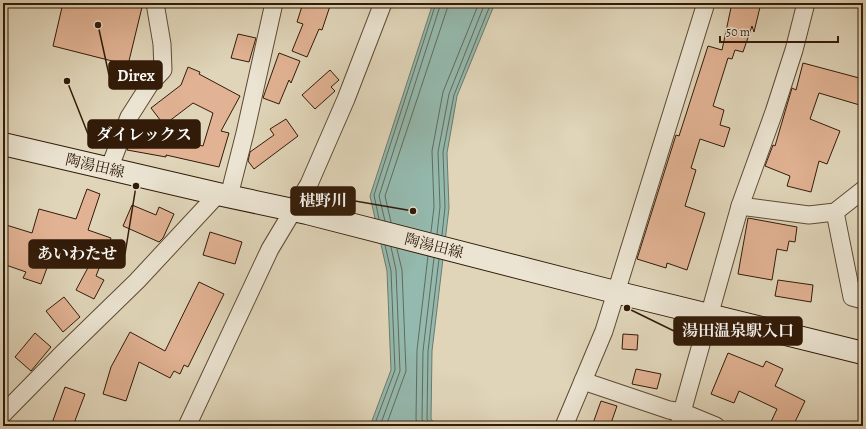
<svg xmlns="http://www.w3.org/2000/svg" width="866" height="429" font-family="Alegreya,'Noto Serif JP',serif">
<style>
.water{fill:#94b9ae;stroke:#6d7a6c}
.lines{fill:none;stroke-linecap:round;stroke-linejoin:round}
.shore{stroke:#636a5b;stroke-width:1}
.building{fill:#e1b293;stroke:#321b08}
.street-casing{stroke:#5e4a34;stroke-width:19}
.secondary-casing{stroke:#321b08;stroke-width:24}
.street{stroke:#ebe4d2;stroke-width:17}
.secondary{stroke:#ebe4d2;stroke-width:22}
.labels{text-anchor:middle;dominant-baseline:central;stroke-width:4;stroke-linejoin:round;paint-order:stroke}
.street-label{font-size:15px;fill:#321b08;stroke:#ebe4d2}
.leader{fill:none;stroke:#321b08;stroke-width:1.5}
.callout-dot{fill:#321b08;stroke:#ebe4d2;stroke-width:1.5}
.callout{fill:#321b08;stroke:#321b08;stroke-width:1.5}
.callout-label{font-size:16px;text-anchor:middle;font-weight:bold;fill:#fff}
</style>
<rect width="100%" height="100%" fill="#e0d5b9"/>
<filter id="stains"><feTurbulence type="fractalNoise" baseFrequency=".005" numOctaves="4"/><feColorMatrix values="0 0 0 0 .2 0 0 0 0 .09 0 0 0 0 .02 0 0 0 .5 -.17"/></filter>
<radialGradient id="worn" r=".72"><stop offset=".6" stop-color="#630" stop-opacity="0"/><stop offset="1" stop-color="#630" stop-opacity=".3"/></radialGradient>
<path class="water" d="M433 3H495L457 96 447 153 449 208 432 351 431 419 437 426H370L391 370 387 271 370 196Z"/>
<g class="lines">
<g class="shore">
<path d="M379 219 374 195 436 3"/>
<path d="M385 221 379 196 441 3"/>
<path d="M391 222 385 196 447 9V3"/>
<path d="M431 232 434 207 432 151 443 92 479 3"/>
<path d="M437 234 440 207 438 152 449 94 485 3"/>
<path d="M442 235 445 207 443 152 454 95 491 3"/>
<path d="M374 426 395 370 391 271 385 245"/>
<path d="M380 426 400 371 396 270 391 247"/>
<path d="M386 426 406 371 402 270 397 249"/>
<path d="M418 426 416 419 417 350 428 256"/>
<path d="M425 426 422 419 423 351 434 258"/>
<path d="M432 426 427 419 428 351 439 259"/>
</g>
</g>
<g class="building">
<path d="M63 3H143L128 65 53 46Z"/>
<path d="M303 3H331L322 30 319 29 307 57 292 51 303 24 297 22Z"/>
<path d="M732 3H761L754 32 752 26 743 52 735 50 732 59 728 58 713 106 724 110 720 125 730 128 724 147 700 139 691 168 696 170 685 206 705 213 687 270 667 263 666 268 637 259 676 135 679 136 708 46 722 50Z"/>
<path d="M238 34 256 38 249 62 231 58Z"/>
<path d="M279 53 300 61 291 83 289 80 279 104 263 98Z"/>
<path d="M803 63 863 79V106L819 93 810 119 840 131 827 164 819 161 811 192 787 186 790 176 765 166 773 145 775 146 792 88 796 90Z"/>
<path d="M188 67 200 72 199 74 240 96 221 131 229 133 219 167 166 155V157L127 150 134 132 203 146 213 113 193 103 164 125 151 108 181 85Z"/>
<path d="M330 70 339 80 331 87 335 91 315 109 302 95Z"/>
<path d="M286 119 298 136 254 169 248 161 250 152 274 135 270 129Z"/>
<path d="M87 189 100 194 88 230 111 238 96 276 104 280 94 299 76 290 92 260 85 257 87 251 57 241 41 284 23 278 26 272 3 264V224L32 233 39 209 76 219Z"/>
<path d="M132 205 156 215 159 207 174 214 163 238 159 242 123 226Z"/>
<path d="M748 218 797 227 795 242 789 241 787 251 777 249 772 280 738 274Z"/>
<path d="M210 232 242 242 235 264 203 255Z"/>
<path d="M778 280 813 285 811 302 775 296Z"/>
<path d="M199 282 224 294 188 367 184 365 180 374 174 371 170 378 139 362 126 401 103 394 111 367 130 332 165 351Z"/>
<path d="M64 297 80 317 63 332 46 311Z"/>
<path d="M35 333 51 347 31 371 15 357Z"/>
<path d="M623 334 638 335 637 350 622 349Z"/>
<path d="M728 353 763 367 766 361 783 369 775 386 805 401 793 426H769L777 409 739 391 734 403 711 394Z"/>
<path d="M636 369 661 374 657 389 632 384Z"/>
<path d="M65 387 85 394 73 426H51Z"/>
<path d="M601 401 617 406 610 426H592Z"/>
</g>
<g class="lines">
<g class="street-casing">
<g id="street">
<path d="M109 169 129 117 150 84 163 70 162 44 155 3"/>
<path d="M229 196 245 133 274 3"/>
<path d="M740 206 809 215 835 212 863 190"/>
<path d="M835 212 852 297 863 300"/>
<path d="M583 381 669 410 682 412 716 426"/>
<path d="M3 414 62 354 137 281 218 194"/>
<path d="M187 426 270 249 309 184 346 99 383 3"/>
<path d="M564 426 604 331 706 3"/>
<path d="M679 426 682 412 740 206 774 112 794 50 806 3"/>
</g>
</g>
<g class="secondary-casing">
<path id="secondary" d="M3 144 218 194 307 213 615 292 863 353"/>
</g>
<use href="#street" class="street"/>
<use href="#secondary" class="secondary"/>
</g>
<g class="labels">
<g class="street-label">
<text transform="translate(95 166) rotate(13)">陶湯田線</text>
<text transform="translate(434 246) rotate(14)">陶湯田線</text>
</g>
</g>
<path class="leader" d="M98 25L109 75M67 81L88 134M413 211L355 201M136 186L125 254M627 308L674 331"/>
<g class="callout-dot">
<circle cx="98" cy="25" r="4"/>
<circle cx="67" cy="81" r="4"/>
<circle cx="413" cy="211" r="4"/>
<circle cx="136" cy="186" r="4"/>
<circle cx="627" cy="308" r="4"/>
</g>
<g class="callout">
<rect x="109" y="61" width="53" height="28" rx="4"/>
<rect x="88" y="120" width="112" height="28" rx="4"/>
<rect x="291" y="187" width="64" height="28" rx="4"/>
<rect x="29" y="240" width="96" height="28" rx="4"/>
<rect x="674" y="317" width="128" height="28" rx="4"/>
</g>
<g class="callout-label">
<text x="136" y="81">Direx</text>
<text x="144" y="140">ダイレックス</text>
<text x="323" y="206">椹野川</text>
<text x="77" y="259">あいわたせ</text>
<text x="738" y="336">湯田温泉駅入口</text>
</g>
<rect width="866" height="429" fill="none" stroke="#e0d5b9" stroke-width="16"/>
<rect x="4" y="4" width="858" height="421" fill="none" stroke="#321b08" stroke-width="2"/>
<rect x="8" y="8" width="850" height="413" fill="none" stroke="#321b08"/>
<path d="M720 36v6h118v-6" fill="none" stroke="#321b08" stroke-width="2"/>
<text x="726" y="36" font-size="12" fill="#321b08" stroke="#ebe4d2" stroke-width="3" paint-order="stroke">50 m</text>
<rect width="100%" height="100%" filter="url(#stains)"/>
<rect width="100%" height="100%" fill="url(#worn)"/>
</svg>
